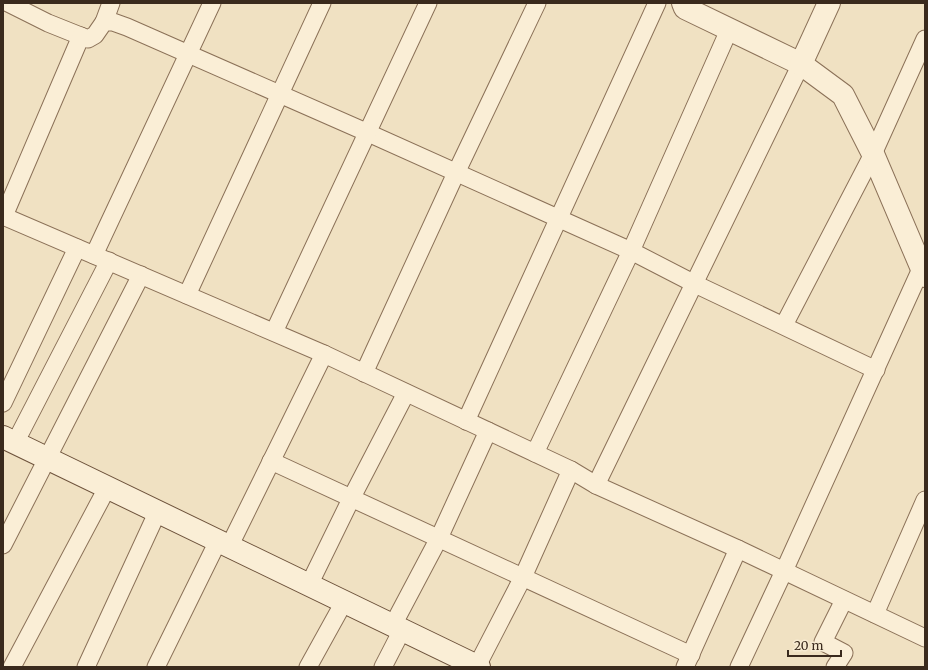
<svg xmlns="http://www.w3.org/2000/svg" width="928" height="670" font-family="Merriweather,serif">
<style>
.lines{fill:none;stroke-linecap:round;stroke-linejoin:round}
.minor-casing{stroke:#8b7158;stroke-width:19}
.tertiary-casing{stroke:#8b7158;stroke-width:24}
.secondary-casing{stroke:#6d523b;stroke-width:24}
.minor{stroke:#faeed6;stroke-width:17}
.tertiary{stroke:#faeed6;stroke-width:22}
.secondary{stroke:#faeed6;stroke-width:22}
</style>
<rect width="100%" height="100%" fill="#f0e1c2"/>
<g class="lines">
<g class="minor-casing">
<g id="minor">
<path d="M8 3 48 23 88 39 95 35 104 22H113L127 27 366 132 631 251 695 284 876 370"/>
<path d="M104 22 111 3"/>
<path d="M3 216 324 354 571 470 596 485 738 549 925 638"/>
<path d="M4 216 81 36"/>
<path d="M94 255 212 3"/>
<path d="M187 295 322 3"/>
<path d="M784 325 873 154 925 39"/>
<path d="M274 332 428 3"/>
<path d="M364 373 456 173 537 3"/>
<path d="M3 403 77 248"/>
<path d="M466 421 657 3"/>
<path d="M15 443 109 261"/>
<path d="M535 453 631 251 729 30"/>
<path d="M271 461 691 655"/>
<path d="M596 485 801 64"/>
<path d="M3 545 141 275"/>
<path d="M229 547 324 354"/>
<path d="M309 585 352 497 406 393"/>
<path d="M875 614 925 500"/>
<path d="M393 625 439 538 488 431"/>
<path d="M477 666 523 577 571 470"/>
<path d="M12 667 107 488"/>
<path d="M86 667 157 513"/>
<path d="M156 667 218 541"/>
<path d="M308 667 344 602"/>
<path d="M383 667 402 630"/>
<path d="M685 667 738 549"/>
<path d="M739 667 784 571 925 260"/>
<path d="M835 667 844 653 823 642 844 600"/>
</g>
</g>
<g class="tertiary-casing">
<g id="tertiary">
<path d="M683 3 685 8 801 64 829 3"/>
<path d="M801 64 843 95 873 154 925 276"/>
</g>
</g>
<g class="secondary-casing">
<path id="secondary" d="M3 437 479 667"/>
</g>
<use href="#minor" class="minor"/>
<use href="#tertiary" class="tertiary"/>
<use href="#secondary" class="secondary"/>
</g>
<rect width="928" height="670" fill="none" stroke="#3a2a1d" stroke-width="8"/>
<path d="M788 650v6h53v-6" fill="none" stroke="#3a2a1d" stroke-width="2"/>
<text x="794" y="650" font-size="12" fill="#3a2a1d" stroke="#f7ebd2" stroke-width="3" paint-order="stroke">20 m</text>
</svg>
